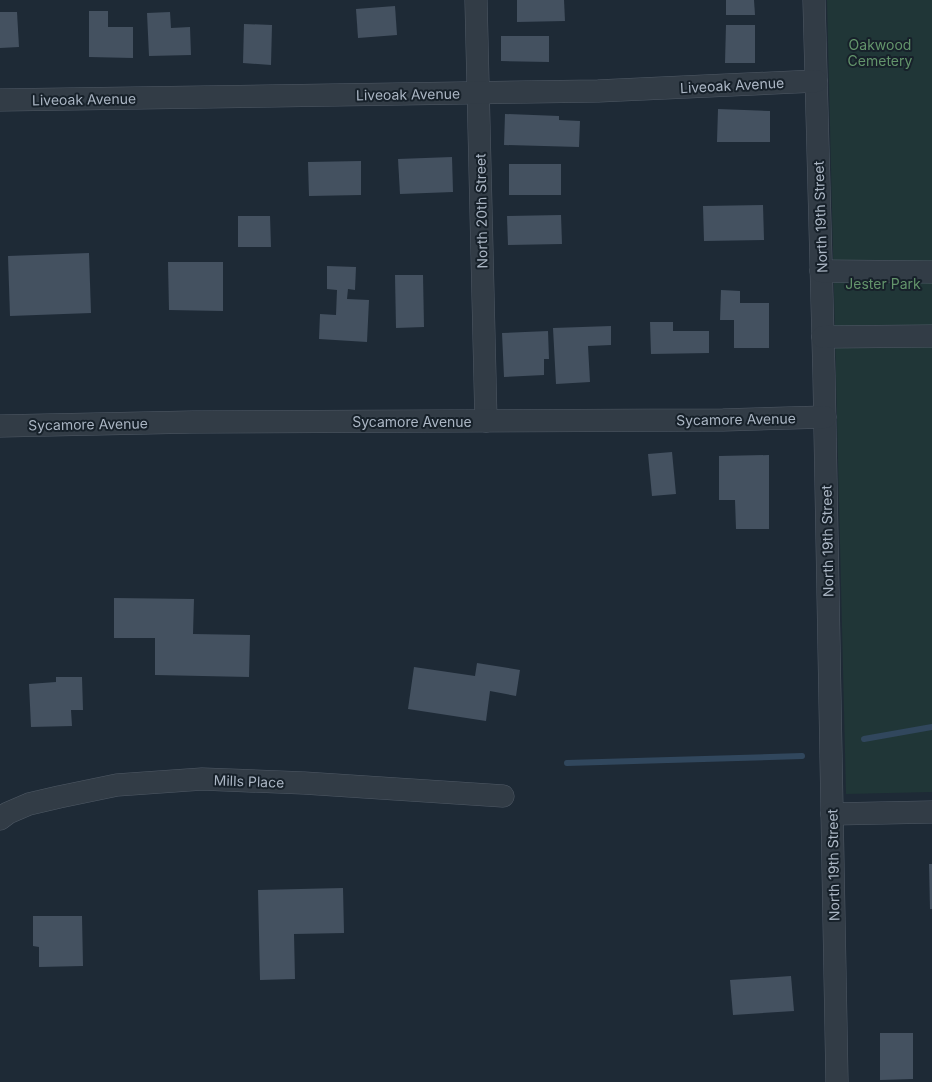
<svg xmlns="http://www.w3.org/2000/svg" width="932" height="1082" font-family="Inter,sans-serif">
<style>
.green{fill:#203637}
.lines{fill:none;stroke-linecap:round;stroke-linejoin:round}
.stream{stroke:#31475d;stroke-width:6}
.building{fill:#445160}
.minor-casing{stroke:#4f5965;stroke-width:23}
.minor{stroke:#323c46;stroke-width:22}
.labels{text-anchor:middle;dominant-baseline:central;stroke-width:4;stroke-linejoin:round;paint-order:stroke}
.park-label{font-size:14px;fill:#63946b;stroke:#17212a}
.street-label{font-size:14px;fill:#abb6c4;stroke:#17212a}
</style>
<rect width="100%" height="100%" fill="#1e2a36"/>
<path class="green" d="M827 0H932V792L846 794Z"/>
<g class="lines">
<g class="stream">
<path d="M864 739 932 727"/>
<path d="M567 763 802 756"/>
</g>
</g>
<g class="building">
<path d="M517 0H564L565 21 517 22Z"/>
<path d="M726 0H754L755 15H726Z"/>
<path d="M395 6 397 35 358 38 356 9Z"/>
<path d="M89 11H108V27H133V58L89 57Z"/>
<path d="M0 12H17L19 47 0 48Z"/>
<path d="M170 12 171 28 190 27 191 55 149 56 147 13Z"/>
<path d="M244 24 272 25 271 65 243 63Z"/>
<path d="M726 25H755V63H725Z"/>
<path d="M501 36H549V62L501 61Z"/>
<path d="M718 109 770 111V142H717Z"/>
<path d="M505 114 559 116V120L580 121 579 147 504 145Z"/>
<path d="M452 157 453 192 400 194 398 159Z"/>
<path d="M361 161V195L309 196 308 162Z"/>
<rect x="509" y="164" width="52" height="31"/>
<path d="M763 205 764 240 704 241 703 206Z"/>
<path d="M561 215 562 244 508 245 507 216Z"/>
<path d="M238 216H270L271 247H238Z"/>
<path d="M89 253 91 313 10 316 8 256Z"/>
<path d="M168 262H223V311L169 310Z"/>
<path d="M327 266 356 267 355 290 348 289 347 299 369 300 367 342 319 339 320 314 336 315 337 290 327 289Z"/>
<path d="M395 275H423L424 327 396 328Z"/>
<path d="M721 290 740 291V303H769V348H734V320H720Z"/>
<path d="M650 322H673V331H709V353L651 354Z"/>
<path d="M611 326V345L588 346 590 382 556 384 553 328Z"/>
<path d="M548 331 549 359H544V375L504 377 502 333Z"/>
<path d="M672 452 676 494 652 496 648 454Z"/>
<path d="M769 455V529H736L735 500H719V456Z"/>
<path d="M114 598 194 599 193 634 250 635 249 677 155 675V638H114Z"/>
<path d="M477 663 520 670 516 696 490 691 486 721 408 709 414 667 475 676Z"/>
<path d="M56 677H82L83 710H71L72 726 31 727 29 684 56 682Z"/>
<path d="M929 864H932V909H930Z"/>
<path d="M343 888 344 933 294 934 295 979 260 980 258 890Z"/>
<path d="M33 916H82L83 966 39 967V947L33 946Z"/>
<path d="M791 976 794 1011 733 1015 730 980Z"/>
<path d="M880 1033H913V1079L880 1080Z"/>
</g>
<g class="lines">
<g class="minor-casing">
<g id="minor">
<path d="M476 0 486 421"/>
<path d="M814 0 824 375 837 1082"/>
<path d="M0 100 598 91 816 81"/>
<path d="M821 271 932 272"/>
<path d="M823 337 932 336"/>
<path d="M0 426 193 422 723 420 825 417"/>
<path d="M832 814 932 812"/>
<path d="M0 819 8 813 29 804 59 797 117 785 202 779 304 783 503 796"/>
</g>
</g>
<use href="#minor" class="minor"/>
</g>
<g class="labels">
<g class="park-label">
<text x="880" y="44">Oakwood<tspan x="880" dy="16">Cemetery</tspan></text>
<text x="883" y="283">Jester Park</text>
</g>
<g class="street-label">
<text transform="translate(732 85) rotate(-3)">Liveoak Avenue</text>
<text transform="translate(408 94) rotate(-1)">Liveoak Avenue</text>
<text transform="translate(84 99) rotate(-1)">Liveoak Avenue</text>
<text transform="translate(481 211) rotate(-91)">North 20th Street</text>
<text transform="translate(820 217) rotate(-92)">North 19th Street</text>
<text transform="translate(736 419) rotate(-1)">Sycamore Avenue</text>
<text x="412" y="421">Sycamore Avenue</text>
<text transform="translate(88 424) rotate(-1)">Sycamore Avenue</text>
<text transform="translate(827 541) rotate(-91)">North 19th Street</text>
<text transform="translate(249 781) rotate(2)">Mills Place</text>
<text transform="translate(833 865) rotate(-91)">North 19th Street</text>
</g>
</g>
</svg>
